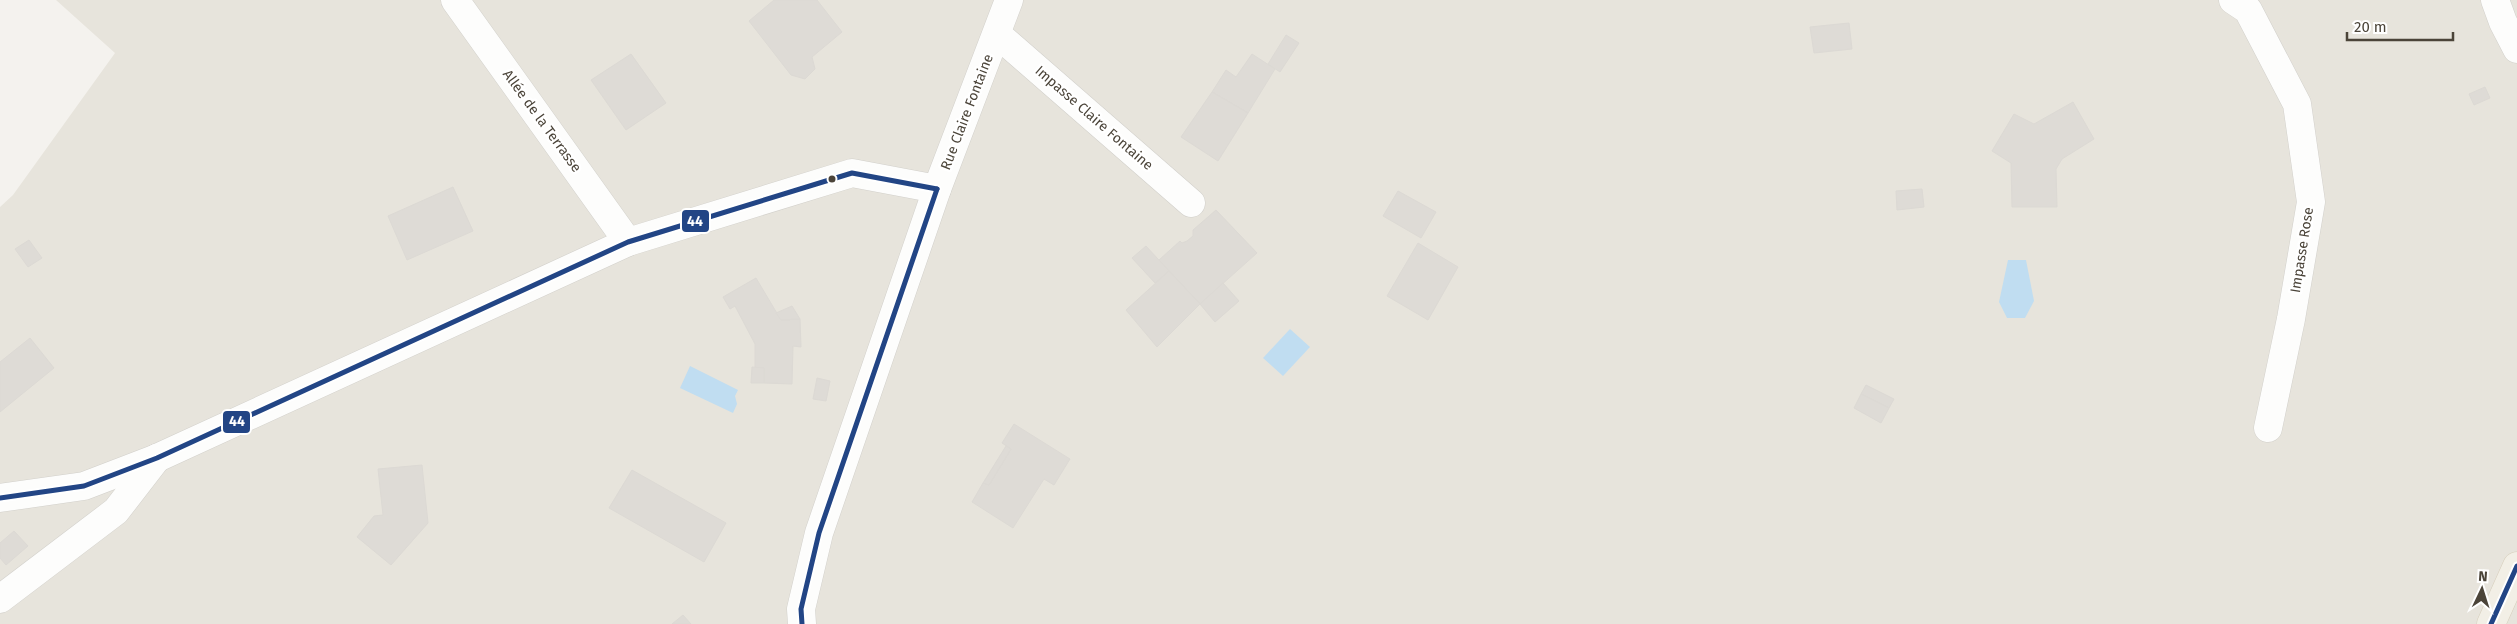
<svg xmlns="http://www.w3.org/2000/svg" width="2517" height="624" font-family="'Fira Sans',sans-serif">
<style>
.residential{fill:#e7e4dc}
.water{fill:#c0ddf1}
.building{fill:#dedbd6;stroke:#dcd9d4}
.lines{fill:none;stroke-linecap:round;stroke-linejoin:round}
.minor-casing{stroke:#d2d0cb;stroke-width:29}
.major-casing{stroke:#d6cebb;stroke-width:29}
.minor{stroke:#fdfdfc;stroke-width:28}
.major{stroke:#f2efe6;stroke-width:28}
.bus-1-casing{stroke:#fff;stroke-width:9}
.bus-1{stroke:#224585;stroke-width:5}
.bus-dot{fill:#4b4439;stroke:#fff;stroke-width:2}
.labels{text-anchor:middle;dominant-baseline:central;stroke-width:5;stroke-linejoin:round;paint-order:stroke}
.street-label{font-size:14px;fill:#4b4439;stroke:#fff}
.line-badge{stroke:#fff;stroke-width:2}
.badge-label{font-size:14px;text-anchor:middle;font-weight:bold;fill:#fff}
</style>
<rect width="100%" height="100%" fill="#f4f2ee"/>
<path class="residential" d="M56 0H2517V624H0V207L13 195 115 53Z"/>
<g class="water">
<path d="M2008 260H2026L2034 301 2025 318H2007L1999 302Z"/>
<path d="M1290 329 1310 347 1283 376 1263 358Z"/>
<path d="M690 366 738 390 735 396 737 404 733 413 680 388Z"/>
</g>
<g class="building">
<path d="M774 0H817L842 32 812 57 815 69 805 79 791 75 749 21Z"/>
<path d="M1849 23 1852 49 1814 53 1810 27Z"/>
<path d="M1286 35 1299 43 1280 72 1268 64Z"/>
<path d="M631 54 666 103 626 130 591 80Z"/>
<path d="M1252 54 1275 69 1248 113 1212 92 1226 70 1236 77Z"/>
<path d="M2485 87 2490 98 2474 105 2469 94Z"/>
<path d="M1212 92 1248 113 1218 161 1181 137Z"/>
<path d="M2073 102 2094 139 2062 159 2056 169 2057 207H2012L2011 163 1992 151 2014 114 2034 124Z"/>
<path d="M453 187 473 231 407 260 388 216Z"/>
<path d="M1922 189 1924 207 1897 210 1896 191Z"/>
<path d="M1398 191 1436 212 1421 238 1383 216Z"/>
<path d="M1216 210 1257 253 1200 304 1159 260 1180 241 1182 243 1187 241 1193 236V230Z"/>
<path d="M29 240 42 258 28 267 15 249Z"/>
<path d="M1418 243 1458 267 1428 320 1387 296Z"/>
<path d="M1146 246 1169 271 1155 283 1132 258Z"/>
<path d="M1169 271 1200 304 1157 347 1126 310Z"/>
<path d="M756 278 781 320 800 319 801 347 793 346 792 384 764 383V368H755V344L735 306 730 309 723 297Z"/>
<path d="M1223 283 1239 301 1215 322 1200 304Z"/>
<path d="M792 306 800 319 781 320 776 313Z"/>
<path d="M30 338 54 368 0 412V362Z"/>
<path d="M752 367 764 368V383H751Z"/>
<path d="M817 378 830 381 826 401 813 399Z"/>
<path d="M1866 385 1894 399 1889 408 1861 394Z"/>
<path d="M1861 394 1889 408 1881 423 1854 408Z"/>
<path d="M1014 424 1070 459 1054 485 1044 479 1013 528 972 502 983 483 989 485 1011 449 1002 443Z"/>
<path d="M1006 446 1011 449 989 485 983 483Z"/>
<path d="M422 465 428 523 391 565 357 537 374 516 383 515 378 469Z"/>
<path d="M632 470 726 523 704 562 609 508Z"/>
<path d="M14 531 28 546 6 565 0 558V543Z"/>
<path d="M683 615 691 624H672Z"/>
</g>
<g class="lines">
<g class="minor-casing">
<g id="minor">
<path d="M455 0 628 242"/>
<path d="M2233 0 2248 10 2297 104 2311 202 2291 319 2268 428"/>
<path d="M2495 0 2503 22 2517 49"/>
<path d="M997 34 1191 203"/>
<path d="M0 498 84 486 157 458 628 242 852 173 937 189"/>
<path d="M0 599 116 511 157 458"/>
<path d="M802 624 801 609 819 533 937 189 1009 0"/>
</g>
</g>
<g class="major-casing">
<path id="major" d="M2491 624 2517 566"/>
</g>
<use href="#minor" class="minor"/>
<use href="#major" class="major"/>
<g class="bus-1-casing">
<g id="bus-1">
<path d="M0 498 84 486 157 458 628 242 852 173 937 189"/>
<path d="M802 624 801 609 819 533 937 189"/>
<path d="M2491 624 2517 566"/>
</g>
</g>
<use href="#bus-1" class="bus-1"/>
</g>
<circle class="bus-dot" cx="832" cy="179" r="4.5"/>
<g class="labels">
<g class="street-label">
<text transform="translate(967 112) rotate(-69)">Rue Claire Fontaine</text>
<text transform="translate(1094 118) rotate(41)">Impasse Claire Fontaine</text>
<text transform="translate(542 121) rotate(54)">Allée de la Terrasse</text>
<text transform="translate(2302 250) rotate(-81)">Impasse Rose</text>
</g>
</g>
<g class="line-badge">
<rect x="681" y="209" width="29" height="24" rx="5" fill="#224585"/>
<rect x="222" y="410" width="29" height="24" rx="5" fill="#224585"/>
</g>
<g class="badge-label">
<text x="695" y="226">44</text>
<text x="237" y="426">44</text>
</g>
<g transform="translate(2482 589) rotate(4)" stroke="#ffffff" stroke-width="4" paint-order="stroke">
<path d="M0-4L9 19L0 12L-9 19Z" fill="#4b4439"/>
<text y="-8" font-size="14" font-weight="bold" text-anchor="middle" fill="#4b4439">N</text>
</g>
<path d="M2347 32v8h106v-8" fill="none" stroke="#4b4439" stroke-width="2.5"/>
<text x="2354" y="32" font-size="15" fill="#4b4439" stroke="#ffffff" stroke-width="4" paint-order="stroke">20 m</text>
</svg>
